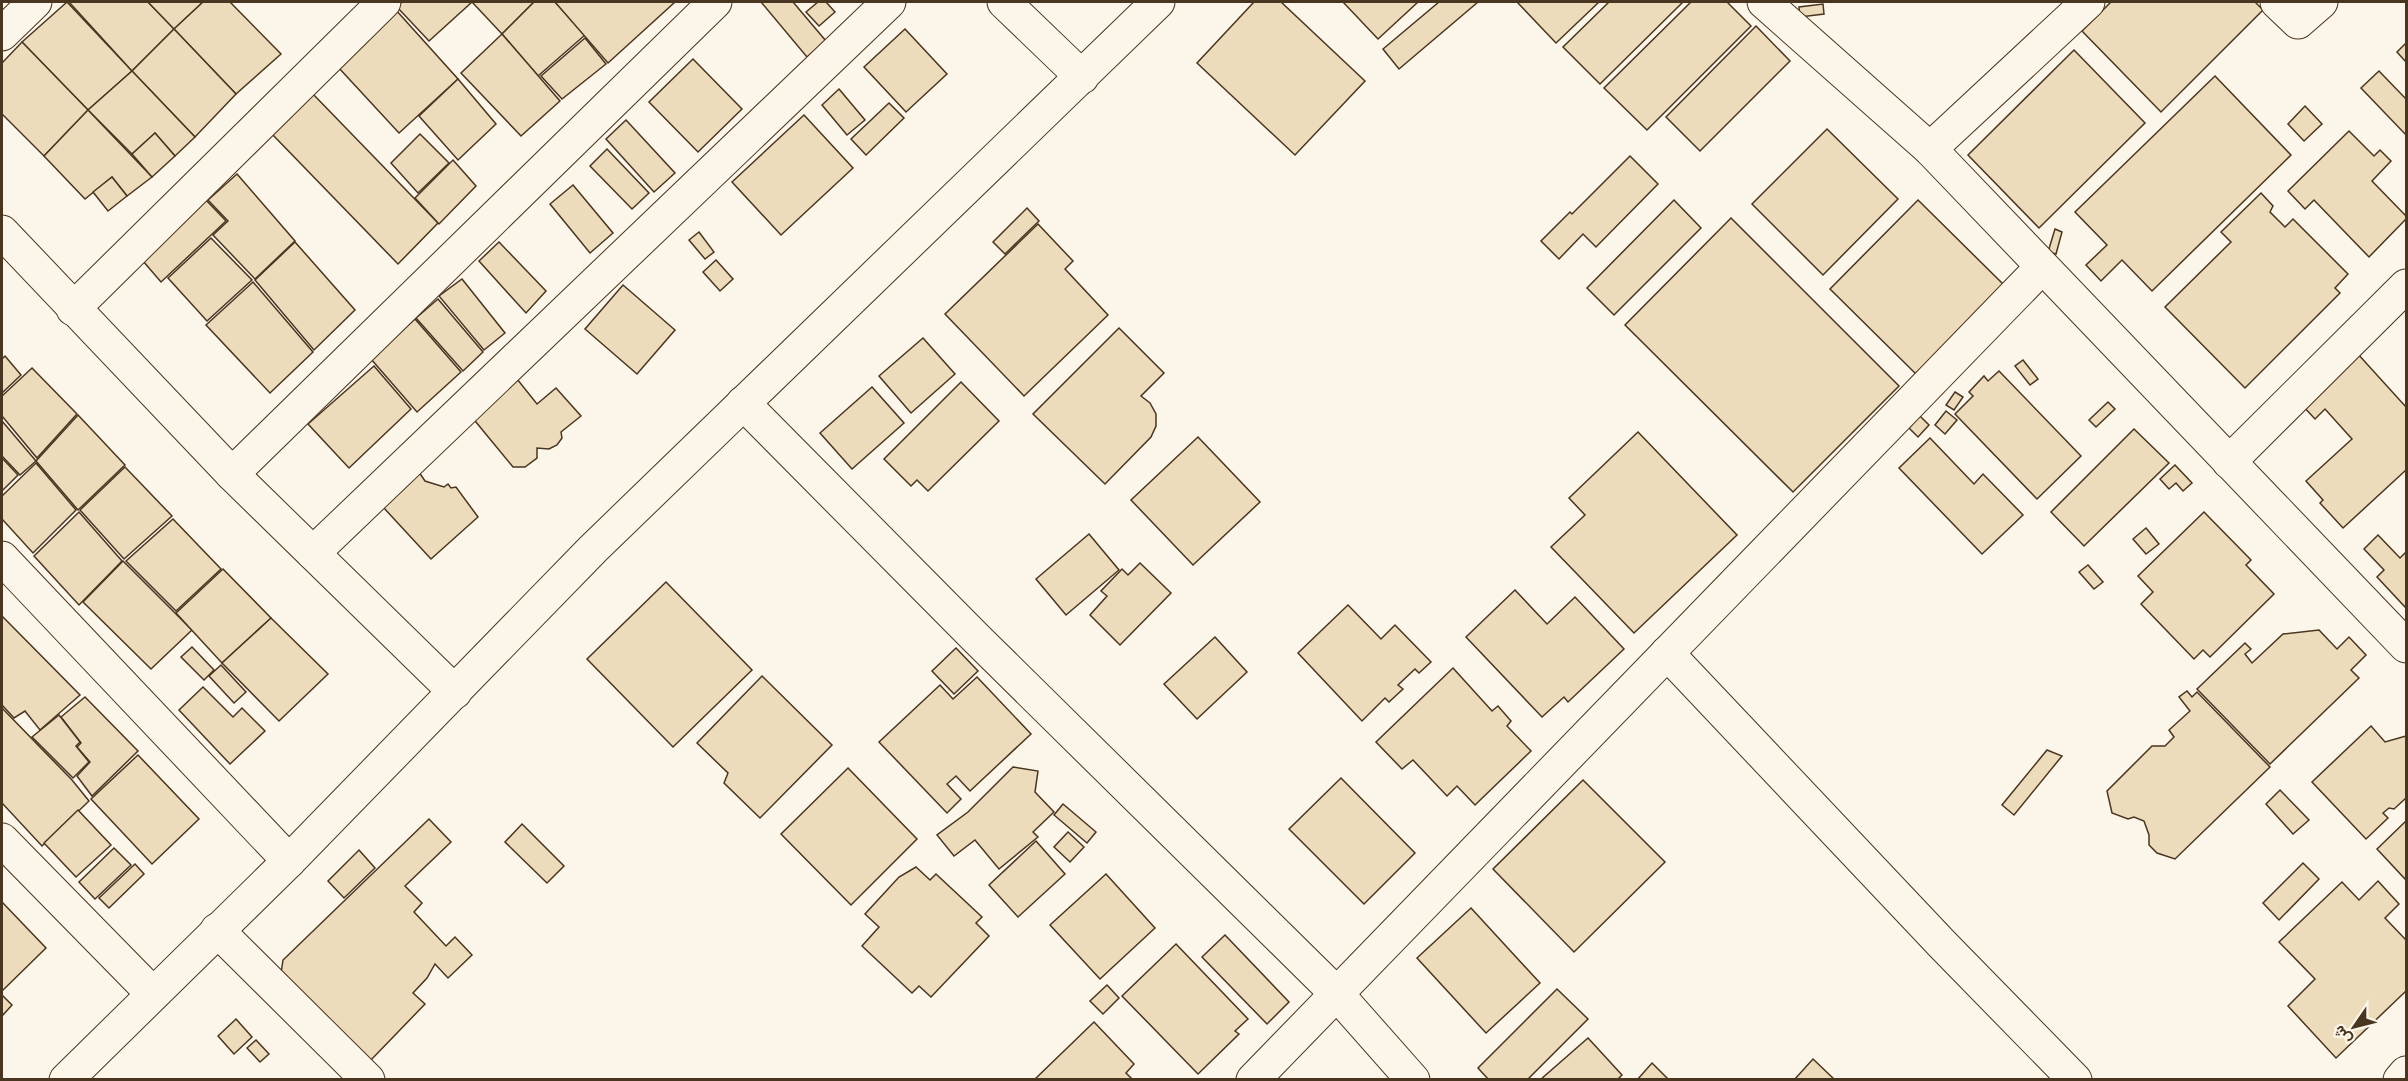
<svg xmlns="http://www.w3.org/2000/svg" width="2408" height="1081" font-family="'Roboto Condensed',Vazirmatn,sans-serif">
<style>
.building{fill:#ecdcbc;stroke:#4a3520;stroke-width:1.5}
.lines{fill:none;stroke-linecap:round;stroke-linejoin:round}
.minor-casing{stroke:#4a3520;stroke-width:35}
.minor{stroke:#fbf6e9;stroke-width:33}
</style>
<rect width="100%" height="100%" fill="#fbf6e9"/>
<g class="building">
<path d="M67 2 132 71 88 110 22 42Z"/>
<path d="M69 2H148L174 29 132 71Z"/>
<path d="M148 2H203L174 29Z"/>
<path d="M203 2H230L281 54 236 94 174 29Z"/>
<path d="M402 2H472L429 41 397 7Z"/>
<path d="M472 2H534L502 34Z"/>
<path d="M534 2H555L585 35 538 76 502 34Z"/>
<path d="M555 2H675L608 63Z"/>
<path d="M761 2H793L826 41 807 57Z"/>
<path d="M818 2H826L835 12 819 26 806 12Z"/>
<path d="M1254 2H1281L1365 81 1295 155 1197 63Z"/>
<path d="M1343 2H1418L1378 39Z"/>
<path d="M1439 2H1478L1399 69 1383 49Z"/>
<path d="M1517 2H1599L1556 43Z"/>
<path d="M1609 2H1683L1600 84 1563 47Z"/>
<path d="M1691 2H1727L1751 26 1647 130 1604 88Z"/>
<path d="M2111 2H2255L2263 10 2161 112 2082 31Z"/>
<path d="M1823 4 1824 14 1800 17 1799 7Z"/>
<path d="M395 9 458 79 399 133 338 67Z"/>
<path d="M1756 26 1790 61 1700 151 1666 117Z"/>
<path d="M174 29 236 94 195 137 132 71Z"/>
<path d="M905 29 947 74 906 112 864 67Z"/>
<path d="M502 34 560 101 521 136 461 73Z"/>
<path d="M585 38 606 64 562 99 541 76Z"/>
<path d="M22 42 88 110 44 156 2 114V63Z"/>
<path d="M2406 43V62L2397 52Z"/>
<path d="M2074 50 2145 123 2039 228 1968 155Z"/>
<path d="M693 59 742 109 698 152 649 102Z"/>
<path d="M132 71 195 137 175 156 155 133 132 154 88 110Z"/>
<path d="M2379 71 2406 99V135L2361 88Z"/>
<path d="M2215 76 2291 155 2152 291 2122 260 2101 281 2086 265 2107 245 2075 212Z"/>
<path d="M458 79 496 124 458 160 419 116Z"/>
<path d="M839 89 865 120 847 135 822 105Z"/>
<path d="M311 92 438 223 398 264 271 133Z"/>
<path d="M889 103 904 118 866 155 851 139Z"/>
<path d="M2305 106 2322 124 2304 141 2288 124Z"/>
<path d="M88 110 152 177 127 196 112 177 85 199 44 156Z"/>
<path d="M804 115 853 168 781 235 732 182Z"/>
<path d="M626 120 675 173 654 192 606 139Z"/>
<path d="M1827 129 1898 199 1823 275 1752 204Z"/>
<path d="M2349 131 2374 156 2380 150 2391 161 2372 181 2406 216V219L2369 257 2314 200 2305 209 2288 191Z"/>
<path d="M155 133 175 156 152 177 132 154Z"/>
<path d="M420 134 449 163 418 193 391 163Z"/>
<path d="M607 149 649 193 632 209 590 166Z"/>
<path d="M1630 156 1658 184 1596 247 1583 234 1559 259 1541 241 1570 212 1572 214Z"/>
<path d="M453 160 476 186 439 224 415 198Z"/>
<path d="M237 174 295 241 255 279 213 235 228 221 208 200Z"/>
<path d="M112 177 127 196 108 211 93 192Z"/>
<path d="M573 185 613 233 590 253 550 204Z"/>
<path d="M2261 193 2273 206 2270 212 2285 227 2293 219 2348 274 2335 288 2340 293 2245 388 2165 307 2231 242 2221 232Z"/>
<path d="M206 200 226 221 161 282 143 261Z"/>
<path d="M1674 200 1701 228 1614 315 1587 288Z"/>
<path d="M1918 200 2004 285 1916 374 1830 289Z"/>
<path d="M1027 208 1039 221 1005 254 993 242Z"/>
<path d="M1731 218 1899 386 1793 492 1625 325Z"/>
<path d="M1038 224 1073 261 1065 269 1108 315 1024 396 945 314Z"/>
<path d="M2055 229 2062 232 2056 254 2048 252Z"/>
<path d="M699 232 714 252 705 259 689 240Z"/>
<path d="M211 238 252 280 207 321 168 278Z"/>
<path d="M295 242 355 310 314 350 255 280Z"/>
<path d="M499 242 546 291 526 313 479 261Z"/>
<path d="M716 260 733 279 720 291 703 272Z"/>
<path d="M462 279 505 333 484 350 439 296Z"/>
<path d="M253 282 313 352 270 393 206 325Z"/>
<path d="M623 285 675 330 637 374 585 329Z"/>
<path d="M438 299 483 352 463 371 416 318Z"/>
<path d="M415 319 461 372 417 412 371 359Z"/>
<path d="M1119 328 1164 373 1141 396 1150 403 1156 414V426L1151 437 1105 484 1033 414Z"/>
<path d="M923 338 955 374 911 413 879 376Z"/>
<path d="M2357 353 2406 407V470L2343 528 2320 503 2323 500 2306 481 2352 439 2325 409 2315 419 2302 405Z"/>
<path d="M5 356 21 375 2 393V359Z"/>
<path d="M2023 360 2038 379 2030 385 2015 366Z"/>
<path d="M374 366 411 409 349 468 308 424Z"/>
<path d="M32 368 77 414 37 458 2 416V396Z"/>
<path d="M1999 371 2081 456 2037 499 1955 414 1973 396 1969 392 1984 376 1988 381Z"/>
<path d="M517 379 537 404 556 388 581 416 561 432 562 438 557 445 549 449 537 448V458L525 467H513L471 416Z"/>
<path d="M961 382 999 421 928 491 917 480 911 486 884 459Z"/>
<path d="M872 387 904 423 852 469 820 433Z"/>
<path d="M1955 392 1963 397 1954 410 1946 405Z"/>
<path d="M2108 402 2115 409 2096 427 2089 420Z"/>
<path d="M1946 411 1957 420 1945 434 1935 425Z"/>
<path d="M78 415 125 465 78 510 36 461Z"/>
<path d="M1920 416 1929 425 1918 437 1909 428Z"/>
<path d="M2 421 36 461 20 475 2 456Z"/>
<path d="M2134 429 2169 463 2084 546 2051 512Z"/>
<path d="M1638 432 1737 535 1634 633 1551 547 1585 515 1569 498Z"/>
<path d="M1198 437 1260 502 1193 565 1131 500Z"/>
<path d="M1930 438 1974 484 1983 474 2023 515 1982 554 1899 468Z"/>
<path d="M2 458 18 475 2 491Z"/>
<path d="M36 463 76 510 33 553 2 519V496Z"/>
<path d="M2175 465 2192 483 2183 491 2176 483 2169 489 2160 479Z"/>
<path d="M125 467 172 516 124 559 80 510Z"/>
<path d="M419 472 425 481 444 487 448 484 451 488 456 487 478 517 431 559 383 507Z"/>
<path d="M79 512 122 561 79 605 34 556Z"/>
<path d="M2204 512 2251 560 2246 565 2274 594 2210 657 2203 650 2194 659 2141 604 2153 592 2138 576Z"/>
<path d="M173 519 221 569 176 611 126 561Z"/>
<path d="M2146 528 2159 544 2146 554 2133 539Z"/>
<path d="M1089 534 1119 570 1066 615 1036 579Z"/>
<path d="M2378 535 2400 558 2406 552V608L2377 577 2384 570 2364 549Z"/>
<path d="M123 561 192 630 151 669 83 602Z"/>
<path d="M1140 563 1171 593 1120 645 1090 615 1107 596 1101 591 1122 569 1128 575Z"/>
<path d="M2088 565 2103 582 2094 589 2079 572Z"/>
<path d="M223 569 271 618 222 663 176 613Z"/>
<path d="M666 582 752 670 673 747 587 659Z"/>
<path d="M1515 590 1547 624 1575 597 1624 649 1568 702 1564 697 1542 717 1466 637Z"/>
<path d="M1348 605 1381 639 1395 625 1431 662 1419 673 1415 669 1398 685 1403 689 1389 702 1385 698 1362 721 1298 653Z"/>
<path d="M2 616 80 695 40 730 25 711 14 718 2 705Z"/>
<path d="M271 618 328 674 279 721 222 663Z"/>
<path d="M2319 630 2337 649 2349 637 2366 655 2351 670 2359 678 2270 764 2197 689 2245 643 2251 649 2245 654 2252 663 2283 634Z"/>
<path d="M1215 637 1247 672 1197 719 1164 684Z"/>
<path d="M192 647 214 670 204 680 181 657Z"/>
<path d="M956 648 978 671 954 694 932 671Z"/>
<path d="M221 665 246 692 234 703 209 676Z"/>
<path d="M1453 668 1492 711 1498 706 1511 721 1507 726 1531 751 1475 805 1457 786 1447 796 1413 760 1402 769 1376 742Z"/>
<path d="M762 676 832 745 760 818 724 783 728 773 697 743Z"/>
<path d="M977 677 1031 734 970 791 956 776 947 784 961 799 947 813 879 742 940 685 953 699Z"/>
<path d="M203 687 233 717 242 708 265 731 230 764 179 710Z"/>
<path d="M2187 691 2192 697 2197 692 2270 767 2175 859 2157 853 2149 845V835L2144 821 2134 817 2128 819 2112 813 2107 791 2152 746H2165L2174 737 2169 730 2190 711 2179 697Z"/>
<path d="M85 697 138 751 92 796 77 776 90 762 77 747 81 743 61 717Z"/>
<path d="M2 708 72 780 89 801 42 846 2 803Z"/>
<path d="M59 715 80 742 76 746 89 762 73 778 32 737Z"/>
<path d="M2371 726 2385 742 2406 736V798L2394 809 2389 808 2383 813 2388 818 2366 839 2312 782Z"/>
<path d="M2047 750 2062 756 2014 815 2002 805Z"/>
<path d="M138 755 199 819 152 864 91 799Z"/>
<path d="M1013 767 1038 771 1035 792 1054 812 1033 832 1038 837 999 869 975 840 954 856 937 835 968 812Z"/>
<path d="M848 768 917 839 851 905 781 834Z"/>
<path d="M1341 778 1415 853 1364 904 1289 829Z"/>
<path d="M1583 780 1665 862 1574 952 1493 869Z"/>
<path d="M2280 790 2309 820 2293 834 2266 804Z"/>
<path d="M1063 804 1096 832 1087 843 1054 815Z"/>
<path d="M78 810 111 845 76 877 44 843Z"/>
<path d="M429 819 451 842 405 886 422 903 414 912 446 946 455 937 472 955 448 978 435 964 427 978 413 993 425 1004 370 1061 281 973 283 960Z"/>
<path d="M2406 821V880L2377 849Z"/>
<path d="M522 824 564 866 547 883 505 842Z"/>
<path d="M1068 832 1084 847 1070 862 1054 847Z"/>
<path d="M1036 841 1065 874 1018 917 989 885Z"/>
<path d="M114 848 131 865 95 899 79 882Z"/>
<path d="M359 850 375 868 344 898 328 881Z"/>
<path d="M2303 863 2319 879 2279 920 2263 903Z"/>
<path d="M135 864 144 874 109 908 99 898Z"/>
<path d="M916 867 930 880 936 874 982 917 976 923 989 936 931 997 919 986 912 993 862 946 879 927 865 914 899 877Z"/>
<path d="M1106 874 1155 928 1100 979 1050 925Z"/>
<path d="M2378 881 2399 904 2385 918 2406 940V991L2336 1058 2288 1006 2315 979 2279 942 2342 882 2359 900Z"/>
<path d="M2 902 46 948 2 991Z"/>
<path d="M1471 908 1540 983 1486 1033 1417 958Z"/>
<path d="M1225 935 1289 1002 1267 1024 1202 957Z"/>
<path d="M1176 944 1248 1019 1235 1031 1239 1034 1198 1074 1122 996Z"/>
<path d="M1107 985 1119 998 1103 1014 1090 1001Z"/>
<path d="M1557 989 1588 1019 1527 1080H1489L1478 1068Z"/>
<path d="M2 995 12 1005 2 1016Z"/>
<path d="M236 1019 252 1037 234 1054 218 1036Z"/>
<path d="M1094 1022 1134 1064 1126 1073 1133 1080H1034Z"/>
<path d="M1588 1038 1622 1075 1617 1080H1540Z"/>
<path d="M256 1040 269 1054 260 1062 247 1048Z"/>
<path d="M1813 1059 1835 1080H1794Z"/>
<path d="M1652 1063 1669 1080H1637Z"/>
</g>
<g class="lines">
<g class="minor-casing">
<g id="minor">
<path d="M1004 2 1082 77"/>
<path d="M1764 2 1930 149 2406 646"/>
<path d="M2277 2 2298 22 2321 2"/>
<path d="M2 34 35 2"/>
<path d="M1930 149 2088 2"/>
<path d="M2 232 232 474 455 692"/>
<path d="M73 309 384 2"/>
<path d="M743 403 978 640 1337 994 1413 1080"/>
<path d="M2229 462 2406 286"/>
<path d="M232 474 715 2"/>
<path d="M313 553 889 2"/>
<path d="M2 558 289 861"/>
<path d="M1667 653 1943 945 2075 1080"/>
<path d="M2 840 153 994"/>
<path d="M217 930 368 1080"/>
<path d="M66 1080 289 861 593 549 1158 2"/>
<path d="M1253 1080 2042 267"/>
<path d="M2400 1080 2406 1073"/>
</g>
</g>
<use href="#minor" class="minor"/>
</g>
<rect width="2408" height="1081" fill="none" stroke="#4a3520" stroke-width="6"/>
<g transform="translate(2354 1027) rotate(235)" stroke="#fbf6e9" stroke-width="4.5" paint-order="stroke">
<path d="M0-4.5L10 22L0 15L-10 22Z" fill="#4a3520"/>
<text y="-9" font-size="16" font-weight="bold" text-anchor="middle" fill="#4a3520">ش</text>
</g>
</svg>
